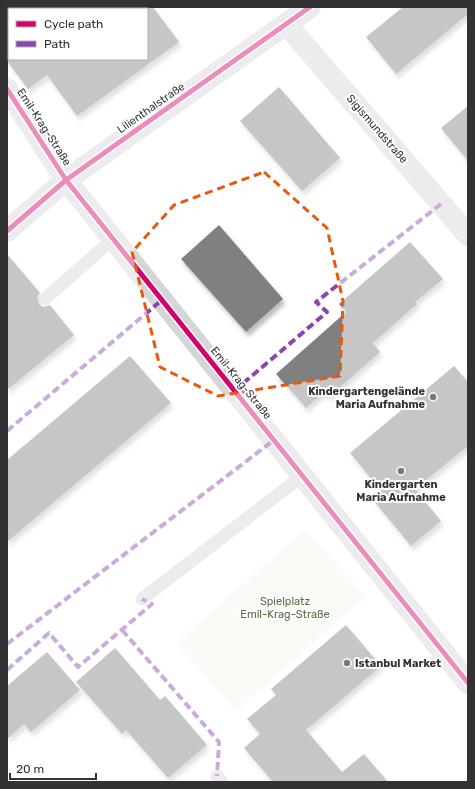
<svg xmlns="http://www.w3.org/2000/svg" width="475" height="789" font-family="Rubik,sans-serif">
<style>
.green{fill:#f2f6ee}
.building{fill:#808080;filter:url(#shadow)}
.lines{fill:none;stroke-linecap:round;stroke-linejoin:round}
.lane{stroke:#d6d6d6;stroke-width:13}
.street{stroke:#d6d6d6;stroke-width:22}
.quiet{stroke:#8e44ad;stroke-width:4;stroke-dasharray:8 4;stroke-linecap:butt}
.cycleway-casing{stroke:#fff;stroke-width:8}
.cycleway{stroke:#d6006c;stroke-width:5}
.marked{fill:none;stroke:#e8590c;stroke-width:3;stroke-dasharray:8 5;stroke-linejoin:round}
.poi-dot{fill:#7a7a7a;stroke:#fff;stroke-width:1.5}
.labels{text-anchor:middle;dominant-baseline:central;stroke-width:4;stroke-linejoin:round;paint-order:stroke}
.street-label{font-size:11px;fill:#323232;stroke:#fff}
.poi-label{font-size:11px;font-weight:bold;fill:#323232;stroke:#fff;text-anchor:end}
.park-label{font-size:11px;fill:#556f3e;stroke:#fff}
</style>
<defs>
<filter id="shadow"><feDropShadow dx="2.5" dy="4.5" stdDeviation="2" flood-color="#0004"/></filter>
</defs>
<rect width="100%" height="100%" fill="#fff"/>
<path class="green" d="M305 529 366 597 236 711 176 643Z"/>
<g class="building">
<path d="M147 7H153L179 42 77 116 47 75 28 89 7 61V59H147Z"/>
<path d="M403 7H468V14L396 74 366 37Z"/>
<path d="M279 87 340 158 302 191 240 121Z"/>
<path d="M468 106V161L441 128Z"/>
<path d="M219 225 283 299 246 332 181 259Z"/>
<path d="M410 242 443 279 415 302 417 304 373 343 380 352 329 397 324 392 306 408 276 374 346 312 339 304Z"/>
<path d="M7 254 40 293 37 297 39 304 43 307 50 305 74 335 7 390Z"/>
<path d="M130 356 171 403 7 542V460Z"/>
<path d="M454 366 468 382V446L415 489 441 521 411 546 373 500 382 492 350 453Z"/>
<path d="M346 625 381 666 306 730 342 772 364 754 388 782H273L244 748 260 734 247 719 276 695 271 689Z"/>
<path d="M115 648 160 700 165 696 207 745 168 778 126 730 122 734 76 682Z"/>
<path d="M47 652 80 690 31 732 24 724 7 739V686Z"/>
</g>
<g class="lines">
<g class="lane">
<path d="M45 299 113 239"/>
<path d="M142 599 302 476"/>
<path d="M217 776 222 782"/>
</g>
<g class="street">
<path d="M286 24 468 235"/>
<path d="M7 89 66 180 468 683"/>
<path d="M7 231 66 180 310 7"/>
</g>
<g class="quiet">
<path d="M234 391 327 312 316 302 441 204"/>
<path d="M7 431 162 300"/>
<path d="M122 630 219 742 217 776"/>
<path d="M7 644 274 440"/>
<path d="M7 670 49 633 78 667 152 604 142 599"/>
</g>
<g class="cycleway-casing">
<g id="cycleway">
<path d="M7 89 66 180 468 683"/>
<path d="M7 231 66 180 310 7"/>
</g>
</g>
<use href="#cycleway" class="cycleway"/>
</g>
<path d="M0 0H475V789H0ZM264 172 327 228 343 301 340 376 218 396 160 367 132 252 174 205Z" fill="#fff" fill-opacity=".55" fill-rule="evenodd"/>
<path class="marked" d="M264 172 327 228 343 301 340 376 218 396 160 367 132 252 174 205Z"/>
<g class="poi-dot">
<circle cx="433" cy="397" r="4"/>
<circle cx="401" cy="471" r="4"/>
<circle cx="347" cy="663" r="4"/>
</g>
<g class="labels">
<g class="street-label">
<text transform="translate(151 108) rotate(-35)">Lilienthalstraße</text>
<text transform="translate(44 127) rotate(57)">Emil-Krag-Straße</text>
<text transform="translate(377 129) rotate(49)">Sigismundstraße</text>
<text transform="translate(241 383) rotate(51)">Emil-Krag-Straße</text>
</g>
<g class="poi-label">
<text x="425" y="391">Kindergartengelände<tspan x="425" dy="13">Maria Aufnahme</tspan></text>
<text x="401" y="484" text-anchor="middle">Kindergarten<tspan x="401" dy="13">Maria Aufnahme</tspan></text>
<text x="355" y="663" text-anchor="start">Istanbul Market</text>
</g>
<g class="park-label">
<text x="285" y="601">Spielplatz<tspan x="285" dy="13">Emil-Krag-Straße</tspan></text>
</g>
</g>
<rect width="475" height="789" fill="none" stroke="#323232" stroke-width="16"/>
<rect x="8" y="8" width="140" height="52" fill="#ffffff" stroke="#adadad"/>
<rect x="16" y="21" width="20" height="6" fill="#d6006c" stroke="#adadad"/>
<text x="44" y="28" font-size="12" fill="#323232">Cycle path</text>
<rect x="16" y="41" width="20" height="6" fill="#8e44ad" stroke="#adadad"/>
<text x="44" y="48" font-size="12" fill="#323232">Path</text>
<path d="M10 773v6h86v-6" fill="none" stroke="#323232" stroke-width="2"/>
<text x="16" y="773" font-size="12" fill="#323232" stroke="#ffffff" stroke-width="3" paint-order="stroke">20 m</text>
</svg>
